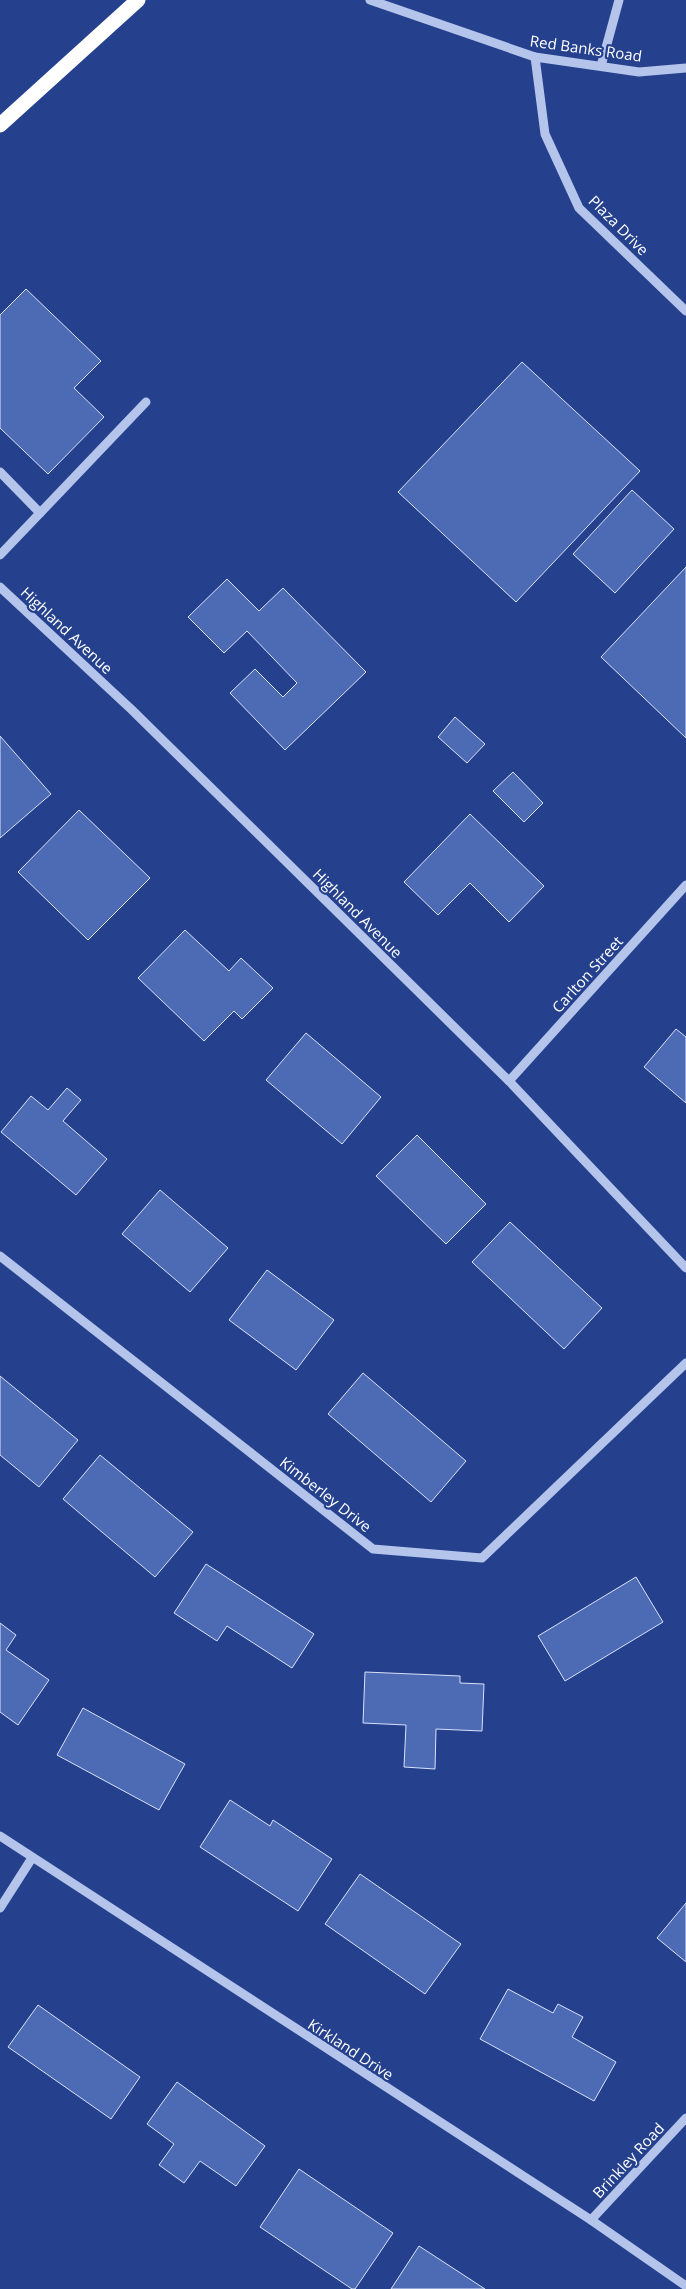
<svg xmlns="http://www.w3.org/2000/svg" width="686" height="2289" font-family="'Open Sans',sans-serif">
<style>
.building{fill:#4d6ab5;stroke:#d9e2f8}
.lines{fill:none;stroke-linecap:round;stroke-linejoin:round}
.minor{stroke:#b4c4eb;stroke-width:9}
.highway{stroke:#fff;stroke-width:15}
.labels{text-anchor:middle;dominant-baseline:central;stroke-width:4.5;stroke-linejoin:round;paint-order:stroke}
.street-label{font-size:15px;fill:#fff;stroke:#25418e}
</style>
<rect width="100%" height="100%" fill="#25418e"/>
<g class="building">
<path d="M26 289 101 361 74 388 104 417 48 474 0 428V315Z"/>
<path d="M522 362 640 471 516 602 398 492Z"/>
<path d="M632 490 674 529 615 593 573 554Z"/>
<path d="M686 567V738L601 657Z"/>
<path d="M227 579 259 611 283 588 366 672 285 750 230 693 255 669 283 697 297 683 247 631 224 653 188 617Z"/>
<path d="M455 717 485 744 467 763 438 737Z"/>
<path d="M0 736 51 794 0 838Z"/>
<path d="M513 772 543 803 524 822 493 791Z"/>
<path d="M79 810 150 878 88 940 18 872Z"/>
<path d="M470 814 544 886 509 922 470 883 438 915 404 882Z"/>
<path d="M185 930 229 971 241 958 273 988 242 1019 234 1011 204 1041 138 978Z"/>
<path d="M676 1029 686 1037V1103L644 1067Z"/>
<path d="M306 1033 381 1097 342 1144 266 1080Z"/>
<path d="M67 1088 81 1100 63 1121 107 1159 76 1195 1 1132 31 1096 48 1110Z"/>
<path d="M417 1135 486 1204 446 1244 376 1176Z"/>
<path d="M160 1190 228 1248 190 1292 122 1234Z"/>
<path d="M510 1222 602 1308 564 1349 472 1262Z"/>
<path d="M267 1270 334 1320 296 1370 229 1320Z"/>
<path d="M363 1373 466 1461 431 1502 328 1414Z"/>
<path d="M0 1376 78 1440 39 1487 0 1455Z"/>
<path d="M100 1455 193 1532 155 1577 63 1499Z"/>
<path d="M206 1564 314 1634 292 1668 227 1626 217 1641 174 1613Z"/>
<path d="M636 1577 663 1622 565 1681 538 1636Z"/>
<path d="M0 1623 16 1635 6 1650 49 1680 18 1725 0 1712Z"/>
<path d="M365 1672 460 1676V1683L484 1684 482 1731 436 1729 435 1769 404 1767 406 1725 363 1723Z"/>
<path d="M83 1708 185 1764 159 1810 57 1755Z"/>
<path d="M230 1800 270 1826 273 1820 332 1859 298 1911 200 1847Z"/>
<path d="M360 1874 461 1944 425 1994 325 1924Z"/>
<path d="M686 1903V1962L657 1938Z"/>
<path d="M508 1989 553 2013 558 2004 583 2017 572 2037 616 2062 594 2101 480 2039Z"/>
<path d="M38 2005 140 2077 111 2119 8 2047Z"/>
<path d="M177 2082 265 2146 236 2186 200 2161 184 2183 159 2165 174 2144 147 2124Z"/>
<path d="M299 2169 393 2233 355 2289H352L260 2227Z"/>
<path d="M419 2246 485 2289H391Z"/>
</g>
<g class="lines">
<g class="minor">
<path d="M370 0 535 57 639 72 686 68"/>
<path d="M535 57 545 134 579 208 686 311"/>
<path d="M601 66 619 0"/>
<path d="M0 472 40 513"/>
<path d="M0 555 146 402"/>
<path d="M0 587 132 710 509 1081 686 1268"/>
<path d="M509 1081 686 885"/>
<path d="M0 1256 373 1549 482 1558 686 1363"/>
<path d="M0 1836 591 2220 686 2286"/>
<path d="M0 1908 32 1858"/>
<path d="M591 2220 686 2118"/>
</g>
<path class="highway" d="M0 125 138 0"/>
</g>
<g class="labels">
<g class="street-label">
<text transform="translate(586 48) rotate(8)">Red Banks Road</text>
<text transform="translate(619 225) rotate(45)">Plaza Drive</text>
<text transform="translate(67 630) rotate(43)">Highland Avenue</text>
<text transform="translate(358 913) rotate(45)">Highland Avenue</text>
<text transform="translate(587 974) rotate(-48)">Carlton Street</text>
<text transform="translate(326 1494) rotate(38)">Kimberley Drive</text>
<text transform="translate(351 2049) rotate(33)">Kirkland Drive</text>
<text transform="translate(628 2160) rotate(-47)">Brinkley Road</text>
</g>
</g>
</svg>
